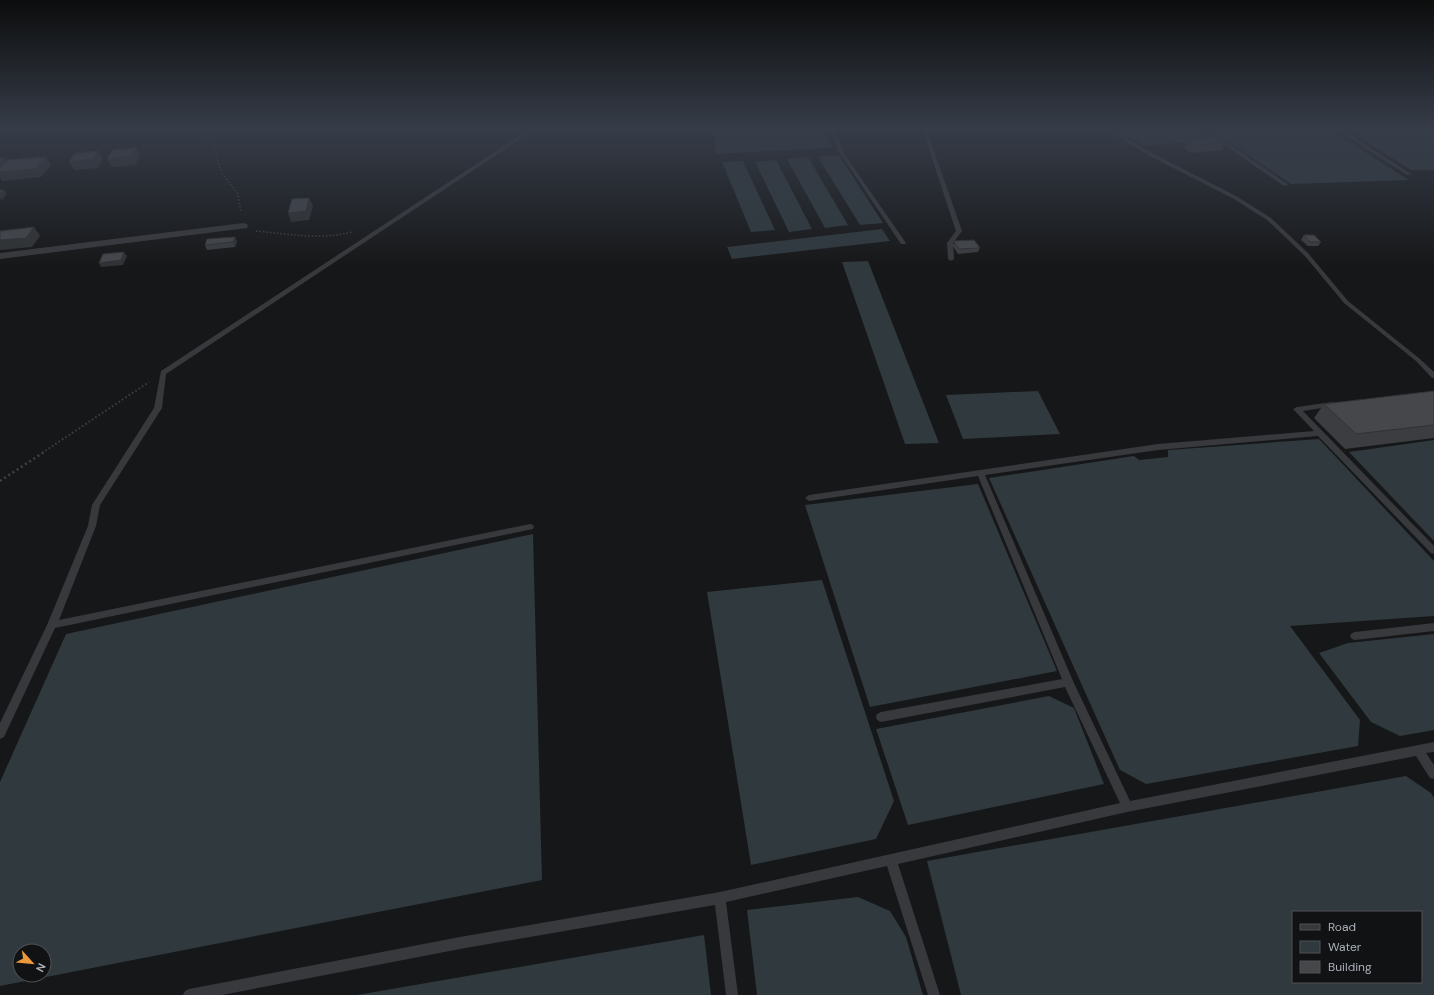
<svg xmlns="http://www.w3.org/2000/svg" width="1434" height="995" font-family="'DM Sans',sans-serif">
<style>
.water{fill:#2f393e;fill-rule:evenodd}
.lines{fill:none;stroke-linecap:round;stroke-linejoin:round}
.path-far2{stroke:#3e4044;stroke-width:1.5;stroke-dasharray:1.5 2;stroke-linecap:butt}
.path-far1{stroke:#3e4044;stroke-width:2;stroke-dasharray:1.5 2.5;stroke-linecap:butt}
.path{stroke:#3e4044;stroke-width:2.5;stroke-dasharray:2 3;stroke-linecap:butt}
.lane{fill:#38393d;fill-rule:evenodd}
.street{fill:#38393d;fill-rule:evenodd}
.wall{fill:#3b3d40}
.shaded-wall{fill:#303234}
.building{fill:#45474b;stroke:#303234}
</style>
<rect width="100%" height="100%" fill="#161718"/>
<g class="water">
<path d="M713 128H824L832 148 715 154Z"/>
<path d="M1111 128H1196L1215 140 1144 146Z"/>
<path d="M1207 128H1327L1409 180 1291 184Z"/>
<path d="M1345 128H1434V170H1411Z"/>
<path d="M839 155 883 223 860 225 818 157Z"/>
<path d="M808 157 848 225 825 228 787 159Z"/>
<path d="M776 160 812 229 789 232 755 162Z"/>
<path d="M743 161 775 230 751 232 722 162Z"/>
<path d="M882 229 890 241 732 259 727 247Z"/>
<path d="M868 261 939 443 905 444 842 262Z"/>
<path d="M1038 391 1060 434 963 439 946 395Z"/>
<path d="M1319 439 1434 561V616L1290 626 1360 720 1358 746 1146 784 1120 770 989 478 1134 456 1139 460 1168 457V450Z"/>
<path d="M1434 440V541L1349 452Z"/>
<path d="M978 484 1057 671 870 707 805 505Z"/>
<path d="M533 534 542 880 0 986V782L66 634ZM20 951H44V975H20Z"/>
<path d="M822 580 894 801 876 839 751 865 707 592Z"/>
<path d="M1434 634V730L1400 736 1371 722 1319 653 1348 643Z"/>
<path d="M1049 696 1074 708 1104 784 908 825 876 729Z"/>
<path d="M1406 776 1431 793 1434 798V995H961L927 861ZM1293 912H1421V982H1293Z"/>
<path d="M858 897 890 911 906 937 923 995H757L747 910Z"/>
<path d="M704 935 711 995H357Z"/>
</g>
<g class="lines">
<g class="path-far2">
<path d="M194 128 195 133 214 147 222 173 238 194 241 213"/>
<path d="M256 231C288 234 320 240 352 232"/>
</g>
<path class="path-far1" d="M42 453 149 382"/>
<path class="path" d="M0 481 44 452"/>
<g class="lane">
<path d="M531 128H537L166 374 162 408 100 505 96 526 59 620 530 524 533 525 534 527 533 529 55 628 4 737 0 739V723L47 625 88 526 92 505 154 408 161 371Z"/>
<path d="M830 128H834L843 152 906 243 905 244H901L839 152Z"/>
<path d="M922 128H926L962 231 953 243 954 259 951 261 948 259 947 243 956 231Z"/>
<path d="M1103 128H1109L1152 153 1238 197 1271 218 1308 253 1348 301 1420 359 1434 372V378H1432L1416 361 1344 303 1304 255 1267 220 1234 199 1148 155Z"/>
<path d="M1200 128H1206L1289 185 1284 186Z"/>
<path d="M1334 128H1340L1411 174 1407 175Z"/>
<path d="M1332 402 1336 404 1335 406 1303 411 1434 546V554L1431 553 1318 436 1158 450 985 475 1073 681 1130 801 1434 742V752L1426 753 1434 765V779L1430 778 1416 756 1127 812 898 864 940 995H928L887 866 726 902 738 995H726L715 905 460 949 222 995H183L185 991 189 989 460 937 720 892 1120 803 1065 687 881 722 877 720 876 717 877 714 881 712 1062 679 978 476 809 501 805 498 809 495 1158 444 1314 431 1293 409 1297 407Z"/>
<path d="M1434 623V631L1355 640 1352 639 1350 636 1352 633 1355 632Z"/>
</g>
<path class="street" d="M243 223 247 224 248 226 247 228 0 259V253Z"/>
</g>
<g class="wall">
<path d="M1188 140 1226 142 1222 150 1191 153 1184 148Z"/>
<path d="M1304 235 1321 242 1318 246H1308L1301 240Z"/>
<path d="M237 241 235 247 207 250 205 245Z"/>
<path d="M954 241 980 248 978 252 958 254 953 246Z"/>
<path d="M1434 391V438L1345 449 1314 418 1324 404Z"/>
</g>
<g class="shaded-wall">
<path d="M136 148 140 156 135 165 112 167 107 159Z"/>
<path d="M98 151 103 159 98 168 74 170 69 162Z"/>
<path d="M46 157 51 165 41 177 2 181 0 177V163L5 158 10 166Z"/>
<path d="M4 190 7 194 2 200 0 198V194Z"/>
<path d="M309 198 313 206 309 220 291 222 288 213Z"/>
<path d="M34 227 40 236 32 247 0 250V240Z"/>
<path d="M235 237 237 241 235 247 233 242Z"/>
<path d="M124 252 127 256 123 265 101 267 99 263Z"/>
</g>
<g class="building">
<path d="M1219 137 1226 142 1195 145 1188 140Z"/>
<path d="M136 148 131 156 107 159 113 150Z"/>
<path d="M98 151 93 159 69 162 75 153Z"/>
<path d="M46 157 35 169 0 172V168L7 160Z"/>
<path d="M0 158H5L0 163Z"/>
<path d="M0 190H4L0 194Z"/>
<path d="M309 198 306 211 288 213 292 199Z"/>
<path d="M34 227 26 238 0 240V231Z"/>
<path d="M1304 235H1314L1321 242H1310Z"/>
<path d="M235 237 233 242 205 245 207 239Z"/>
<path d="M974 240 980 248 959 249 954 241Z"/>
<path d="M124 252 121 260 99 263 103 254Z"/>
<path d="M1434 391V425L1356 434 1324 404Z"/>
</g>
<linearGradient id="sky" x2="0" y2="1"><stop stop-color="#0c0d0d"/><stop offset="0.48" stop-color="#363c48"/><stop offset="1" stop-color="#363c48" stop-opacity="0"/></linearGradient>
<rect width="1434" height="268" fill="url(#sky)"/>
<rect x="1292" y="911" width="130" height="72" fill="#111213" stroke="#4e5155"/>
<rect x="1300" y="924" width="20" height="6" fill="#38393d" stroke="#4e5155"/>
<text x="1328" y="931" font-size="12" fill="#a9b0b8">Road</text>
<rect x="1300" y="941" width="20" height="12" fill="#2f393e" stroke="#4e5155"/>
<text x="1328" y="951" font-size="12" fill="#a9b0b8">Water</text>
<rect x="1300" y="961" width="20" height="12" fill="#45474b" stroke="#4e5155"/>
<text x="1328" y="971" font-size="12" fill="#a9b0b8">Building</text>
<g transform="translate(32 963) rotate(117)"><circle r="19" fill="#111213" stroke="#4e5155"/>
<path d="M0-3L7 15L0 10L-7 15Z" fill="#ec983b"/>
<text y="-6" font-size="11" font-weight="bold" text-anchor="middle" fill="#a9b0b8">N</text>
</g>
</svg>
